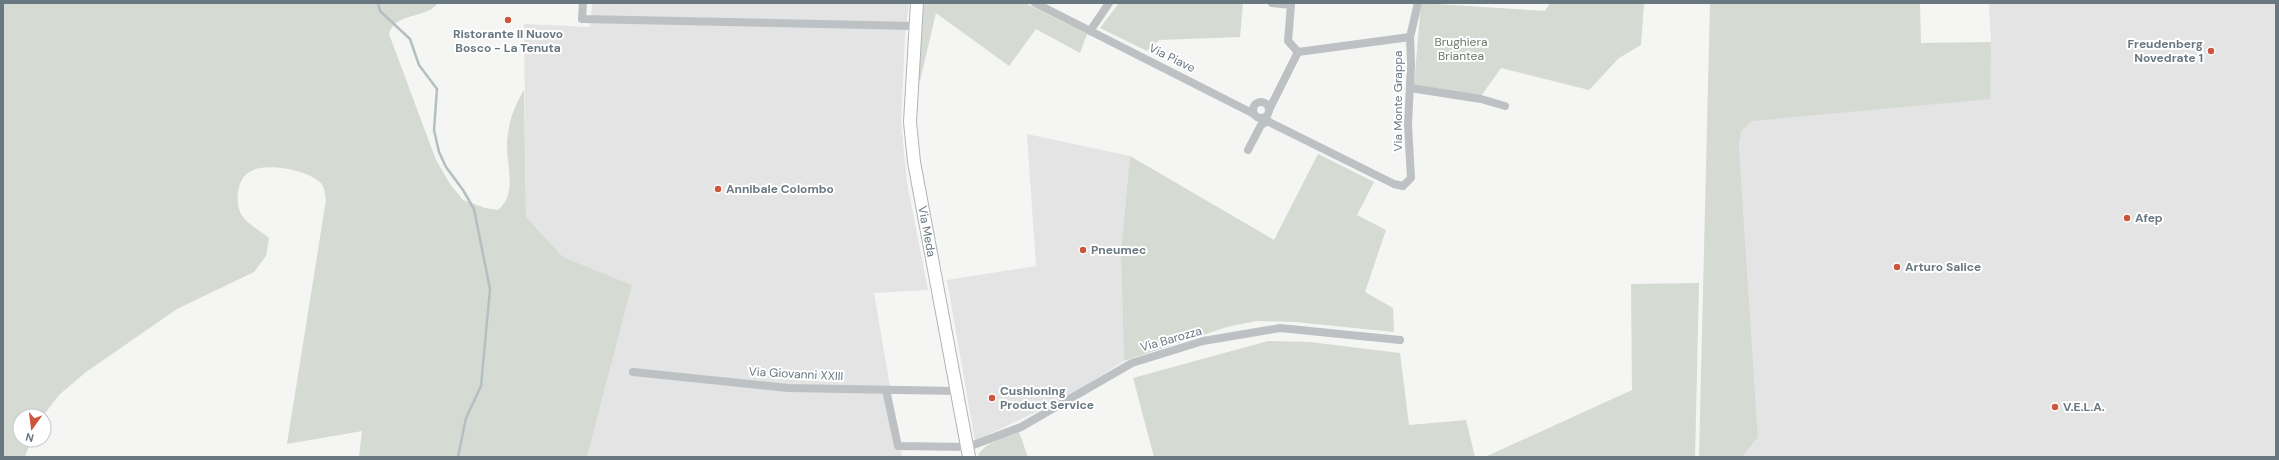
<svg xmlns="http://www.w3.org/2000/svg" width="2279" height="460" font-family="'DM Sans',sans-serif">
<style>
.built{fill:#e3e4e3}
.green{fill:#d5dad2}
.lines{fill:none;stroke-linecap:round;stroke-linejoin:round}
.stream{stroke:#b4bfc2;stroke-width:2.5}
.secondary-casing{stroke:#b0b5b8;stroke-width:14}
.street{stroke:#bdc1c4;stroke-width:8}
.secondary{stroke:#fff;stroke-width:12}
.poi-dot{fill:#cc553c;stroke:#fff;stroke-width:1.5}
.labels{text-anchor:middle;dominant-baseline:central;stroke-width:4;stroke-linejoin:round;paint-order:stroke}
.poi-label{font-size:12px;font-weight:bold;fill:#687780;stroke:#fff;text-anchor:start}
.park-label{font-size:12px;fill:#6b7866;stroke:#fff}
.street-label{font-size:12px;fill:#687780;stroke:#fff}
</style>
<rect width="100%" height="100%" fill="#f5f5f3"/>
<g class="built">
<path d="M592 3H909L905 36 901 122 907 183 928 290 874 293 902 457H587L632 285 563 257 526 217 524 24 590 27Z"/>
<path d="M1989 3H2276V457H1742L1758 437 1739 146 1741 131 1752 121 1991 42Z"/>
<path d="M1027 134 1130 156 1121 252 1124 361 1065 398 975 441 947 280 1036 266Z"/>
</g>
<g class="green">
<path d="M3 3H438C427 19 394 12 389 34L436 160 450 184 463 200 485 208 498 210C518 194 506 165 507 143 508 123 514 107 524 90L526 217 563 257 632 285 587 457H359L362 431 287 444 326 200C325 195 325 187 321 183 308 170 267 162 251 171 236 178 234 205 243 217 250 226 261 231 269 238L266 256 254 272 177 309 86 372 59 395 43 416H20V440H31L25 457H3Z"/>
<path d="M924 3H1025L1087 34 1080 53 1036 29 1009 66 936 13 920 81 915 79Z"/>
<path d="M1119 3H1243L1240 37 1159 40 1147 51 1100 28Z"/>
<path d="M1421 3 1545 11 1550 3H1644L1641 45 1619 58 1589 90 1501 68 1481 96 1414 85Z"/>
<path d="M1710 3H1920L1921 43 1991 42 1990 99 1752 121 1741 131 1739 146 1758 437 1742 457H1699Z"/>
<path d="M1318 154 1374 182 1357 215 1386 230 1365 292 1393 308 1394 332 1295 322 1256 321 1227 327 1124 361 1121 252 1130 156 1274 240Z"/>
<path d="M1699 283 1695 457H1485L1632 390 1631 284Z"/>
<path d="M1268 341 1310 342 1400 353 1409 425 1466 420 1475 457H1154L1133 378Z"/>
<path d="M1019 432 1028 457H978C981 443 1008 437 1019 432Z"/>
</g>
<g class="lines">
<path class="stream" d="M378 3 380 11 410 39 419 65 437 89 434 130 439 152 446 167 463 190 474 209 490 289 481 386 466 418 458 457"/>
<g class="secondary-casing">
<g id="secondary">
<path id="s1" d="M917 3 910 122 914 162 969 457"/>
</g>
</g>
<g class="street">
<path d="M583 3 582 19 914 26"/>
<path d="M1035 3 1254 114"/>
<path d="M1272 3 1291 5 1288 41 1298 52"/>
<path d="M1090 31 1109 3"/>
<path d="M1410 88 1481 99 1505 106"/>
<circle cx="1261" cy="110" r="8"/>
<path d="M1269 110 1298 52 1410 37"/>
<path d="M1261 118 1394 184 1403 186 1411 178 1408 125 1411 65 1410 37 1418 3"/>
<path d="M1248 150 1261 125 1268 121"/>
<path d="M633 372 788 388 957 391"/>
<path d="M886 390 898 446 968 447 1021 427 1132 363 1203 341 1280 328 1400 340"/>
</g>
<use href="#secondary" class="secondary"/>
</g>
<g class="poi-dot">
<circle cx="508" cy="20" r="4"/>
<circle cx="2211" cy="51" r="4"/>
<circle cx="718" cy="189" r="4"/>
<circle cx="2127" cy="218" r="4"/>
<circle cx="1083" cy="250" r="4"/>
<circle cx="1897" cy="267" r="4"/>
<circle cx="992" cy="398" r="4"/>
<circle cx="2055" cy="407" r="4"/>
</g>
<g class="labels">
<g class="poi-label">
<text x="508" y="34" text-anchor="middle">Ristorante Il Nuovo<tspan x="508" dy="14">Bosco - La Tenuta</tspan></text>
<text x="2203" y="44" text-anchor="end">Freudenberg<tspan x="2203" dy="14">Novedrate 1</tspan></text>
<text x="726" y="189">Annibale Colombo</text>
<text x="2135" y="218">Afep</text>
<text x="1091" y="250">Pneumec</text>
<text x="1905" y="267">Arturo Salice</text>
<text x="1000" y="391">Cushioning<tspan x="1000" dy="14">Product Service</tspan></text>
<text x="2063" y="407">V.E.L.A.</text>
</g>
<g class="park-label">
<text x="1461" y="42">Brughiera<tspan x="1461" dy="14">Briantea</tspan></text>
</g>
<g class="street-label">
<text transform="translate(1172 58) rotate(26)">Via Piave</text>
<text transform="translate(1398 101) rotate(-90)">Via Monte Grappa</text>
<text stroke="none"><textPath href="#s1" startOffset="230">Via Meda</textPath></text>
<text transform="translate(1171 339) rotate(-16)">Via Barozza</text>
<text transform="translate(796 374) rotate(3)">Via Giovanni XXIII</text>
</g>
</g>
<rect width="2279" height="460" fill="none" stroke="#687780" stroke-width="8"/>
<g transform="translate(32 428) rotate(194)"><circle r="19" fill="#ffffff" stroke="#c3c9cc"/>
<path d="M0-3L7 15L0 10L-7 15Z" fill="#cc553c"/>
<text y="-6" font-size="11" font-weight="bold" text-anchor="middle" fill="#687780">N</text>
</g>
</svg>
